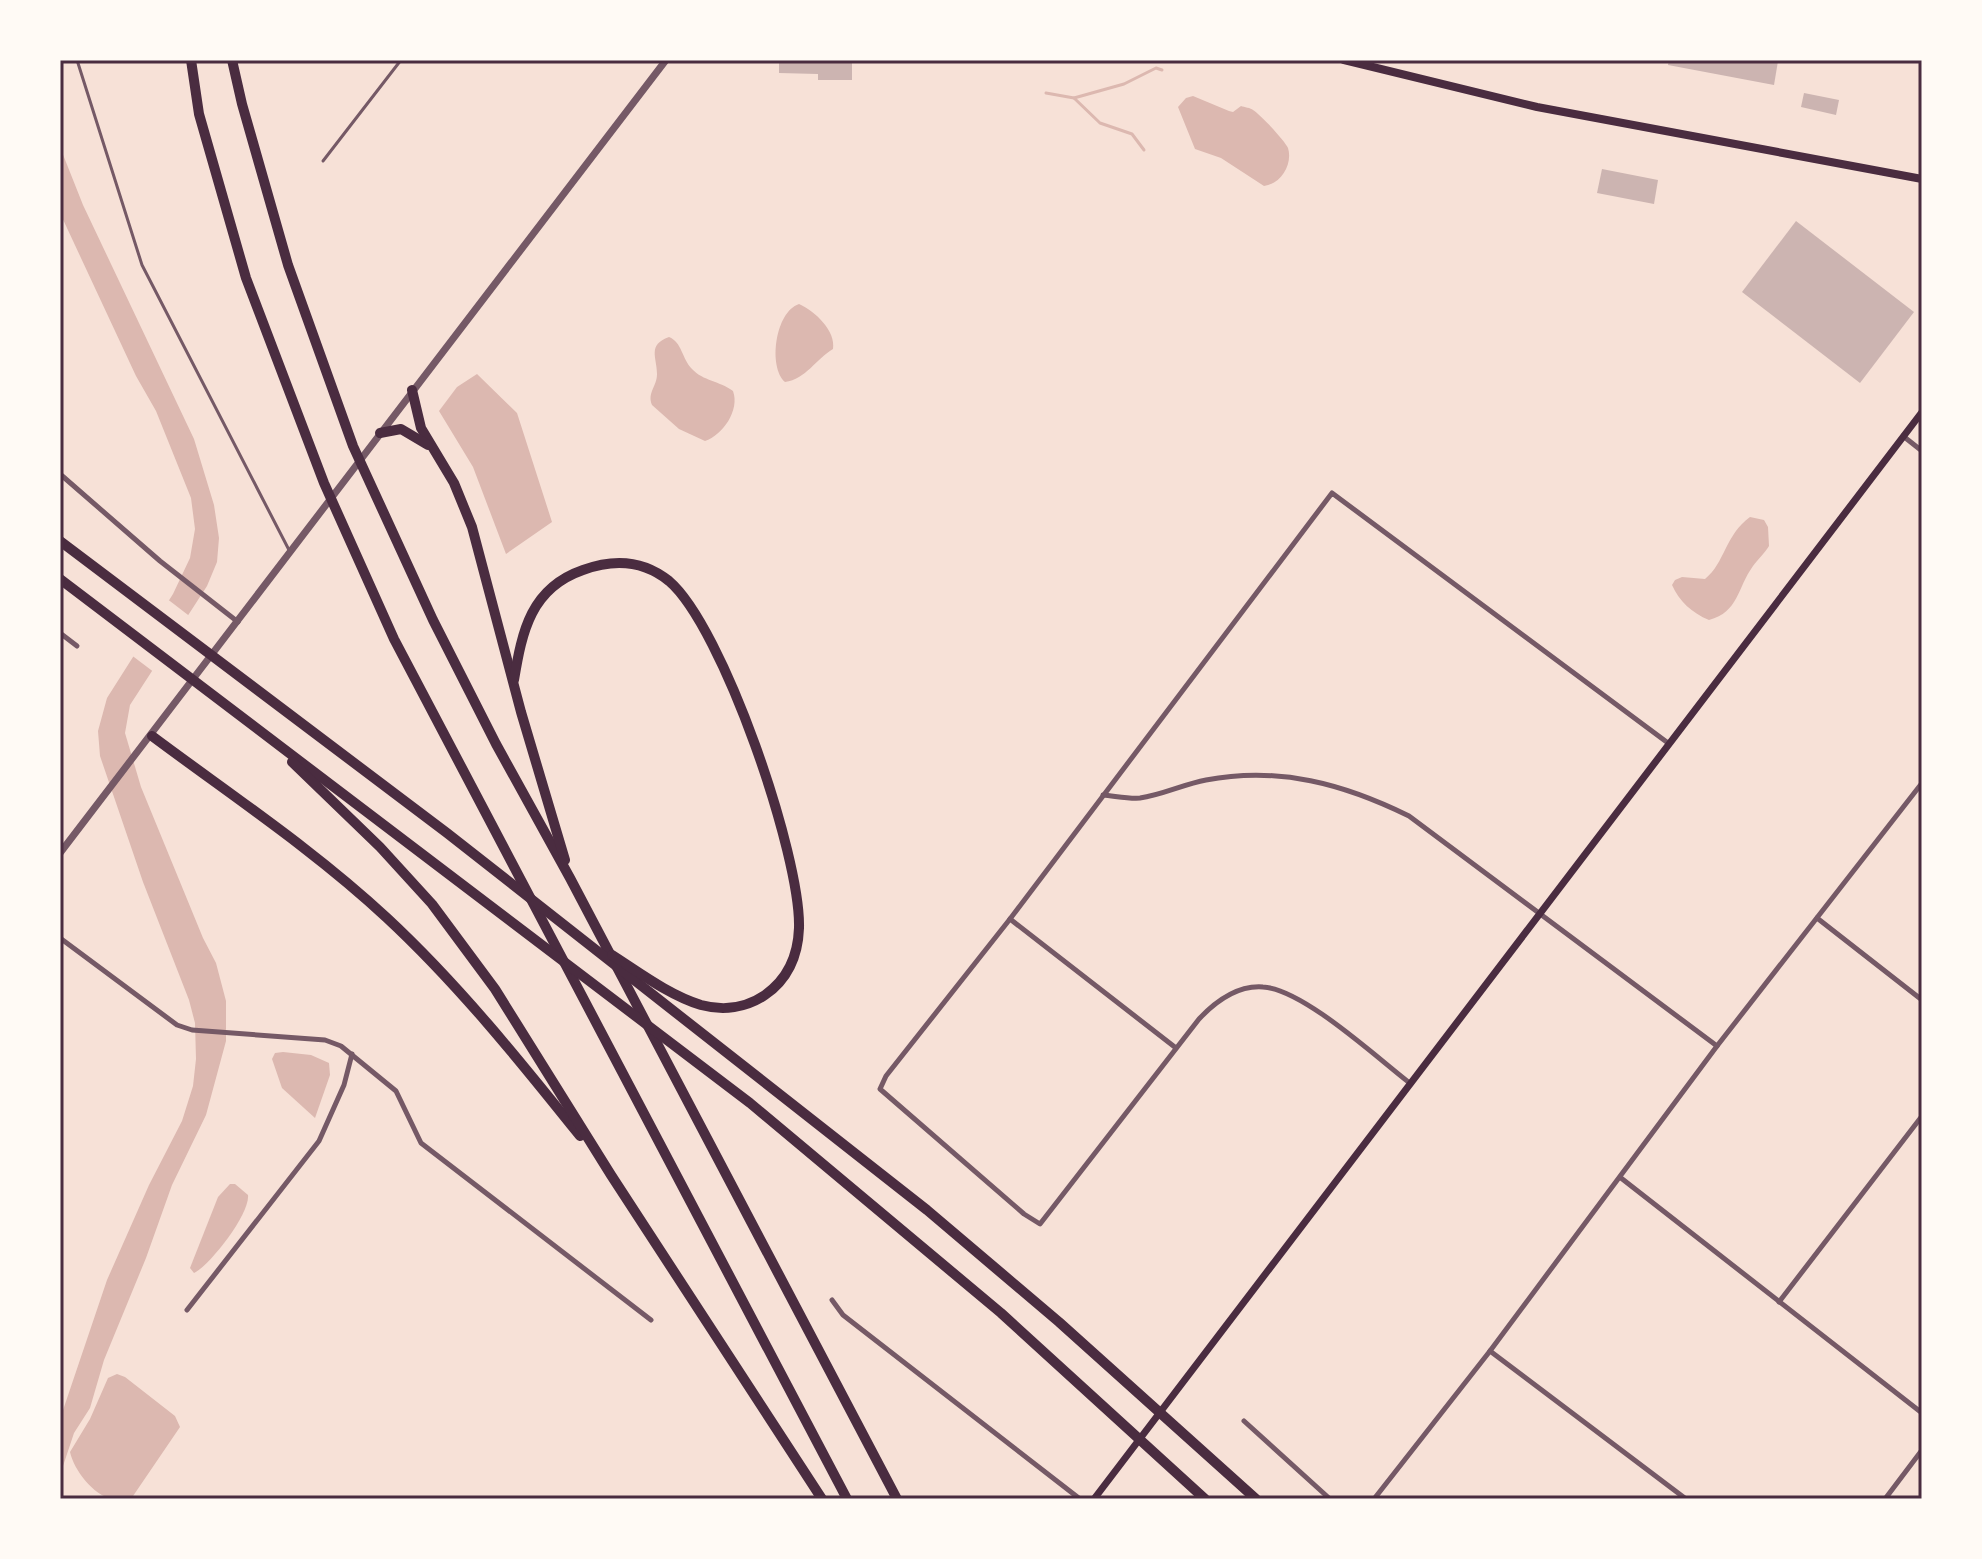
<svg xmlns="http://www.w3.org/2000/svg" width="1982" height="1559" font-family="'Crimson Pro',serif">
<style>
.water{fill:#dcb8b0}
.pier{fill:#f7e1d7}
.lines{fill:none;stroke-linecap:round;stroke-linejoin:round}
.stream{stroke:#dcb8b0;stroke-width:3}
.building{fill:#ccb4b1}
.service{stroke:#755966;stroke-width:3}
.minor{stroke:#755966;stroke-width:5}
.tertiary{stroke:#755966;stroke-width:7}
.secondary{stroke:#4a2c40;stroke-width:7}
.primary{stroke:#4a2c40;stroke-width:8}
.motorway{stroke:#4a2c40;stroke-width:10}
.neatline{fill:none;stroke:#4a2c40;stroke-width:3}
</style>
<rect width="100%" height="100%" fill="#f7e1d7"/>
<g class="water">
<path d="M1193 96 1229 111 1233 112 1241 106C1244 107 1251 108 1253 110 1260 114 1285 141 1288 148 1293 164 1281 184 1264 186L1221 158 1195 149 1178 107 1186 98Z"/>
<path d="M60 147 83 205 194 439 214 505 219 538 217 562 207 586 130 705 125 733 141 787 203 938 216 963 226 1001V1041L206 1115 172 1185 146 1258 104 1360 90 1408 74 1433 60 1475V1419L107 1280 149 1185 182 1121 193 1086 196 1059 195 1023 189 1000 143 882 100 756 98 731 107 698 173 594 190 558 195 529 191 498 156 411 136 376 60 213Z"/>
<path d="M799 304C815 311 836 331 833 349 816 359 806 379 785 382 768 367 775 312 799 304Z"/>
<path d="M669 337C682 342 682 359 692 369 703 381 720 381 733 391 740 410 723 435 705 441L679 429 652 405C647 392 657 387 657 374 657 357 647 345 669 337Z"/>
<path d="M477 374 517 413 552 522 506 554 473 467 439 411 457 387Z"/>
<path d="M1750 517 1764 520 1768 527 1769 546C1765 553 1758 559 1753 566 1737 588 1739 612 1709 620 1692 613 1679 601 1672 585L1675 580 1682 577 1705 579C1725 563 1725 535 1750 517Z"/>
<path d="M283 1052 311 1055 329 1063 330 1075 315 1118 282 1088 272 1059 275 1053Z"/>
<path d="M230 1184H235L248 1195C250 1214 210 1265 194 1273L190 1268 218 1197Z"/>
<path d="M117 1374 125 1377 175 1416 180 1427 131 1499C126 1499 117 1500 112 1499 93 1495 74 1470 70 1452L90 1419 108 1378Z"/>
</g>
<path class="pier" d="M166 598 192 618 155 673 130 654Z"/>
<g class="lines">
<g class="stream">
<path d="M1046 93 1074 98 1100 123 1132 134 1144 150"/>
<path d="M1074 98 1124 84 1156 68 1162 70"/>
</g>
</g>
<g class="building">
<path d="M779 60H852V80H818V74L779 73Z"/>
<path d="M1669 60H1773L1778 61 1774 85 1668 65Z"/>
<path d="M1804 93 1839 100 1836 115 1801 107Z"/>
<path d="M1602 169 1658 180 1654 204 1597 193Z"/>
<path d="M1796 221 1914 312 1860 383 1742 292Z"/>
</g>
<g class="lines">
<g class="service">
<path d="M77 60 142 265 289 550"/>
<path d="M323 161 401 60"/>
</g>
<g class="minor">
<path d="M1903 436 1922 451"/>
<path d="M60 474 160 561 238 622"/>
<path d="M60 633 77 646"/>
<path d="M1103 795C1115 796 1129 799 1140 798 1162 795 1184 784 1206 780 1279 766 1344 784 1409 816L1717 1046"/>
<path d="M1817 918 1922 1000"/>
<path d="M1010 919 1176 1048"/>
<path d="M60 938 177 1025 192 1030 325 1040 341 1046 396 1091 421 1143 651 1320"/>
<path d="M1411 1084C1377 1058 1303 989 1263 987 1237 985 1216 1001 1199 1019L1040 1224 1024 1214 880 1089 886 1076 1010 919 1332 493 1668 743"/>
<path d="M1621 1178 1922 1413"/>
<path d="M832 1300 843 1315 1080 1499"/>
<path d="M1779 1302 1922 1116"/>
<path d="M187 1310 319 1141 344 1085 352 1054"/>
<path d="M1490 1351 1686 1499"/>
<path d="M1244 1421 1330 1499"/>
<path d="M1374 1499 1490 1351 1717 1046 1922 783"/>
<path d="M1885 1499 1922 1450"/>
</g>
<path class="tertiary" d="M60 853 666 60"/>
<path class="secondary" d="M1094 1499 1922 412"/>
<path class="primary" d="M1344 60 1537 107 1922 179"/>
<g class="motorway">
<path d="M191 60 199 114 246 278 324 483 394 639 847 1499"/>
<path d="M232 60 242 104 288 265 353 446 433 620 496 744 570 878 897 1499"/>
<path d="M412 390 421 428 454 483 472 527 521 712 565 860"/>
<path d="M380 433 401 429 428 445"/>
<path d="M60 541 447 833 927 1210 1059 1322 1256 1499"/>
<path d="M60 579 750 1103 1001 1313 1205 1499"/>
<path d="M514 680C522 631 531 588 583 570 613 559 643 560 669 581 723 627 801 856 799 928 798 956 788 979 765 995 746 1008 723 1011 701 1005 669 995 640 973 612 955"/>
<path d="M152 736C231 795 314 850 387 918 458 984 520 1061 580 1136"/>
<path d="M292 762 380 847 432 904 495 989 611 1175 822 1499"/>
</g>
</g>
<rect width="1982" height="1559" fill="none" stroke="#fffaf5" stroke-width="124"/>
<rect x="62" y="62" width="1858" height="1435" class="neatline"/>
</svg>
